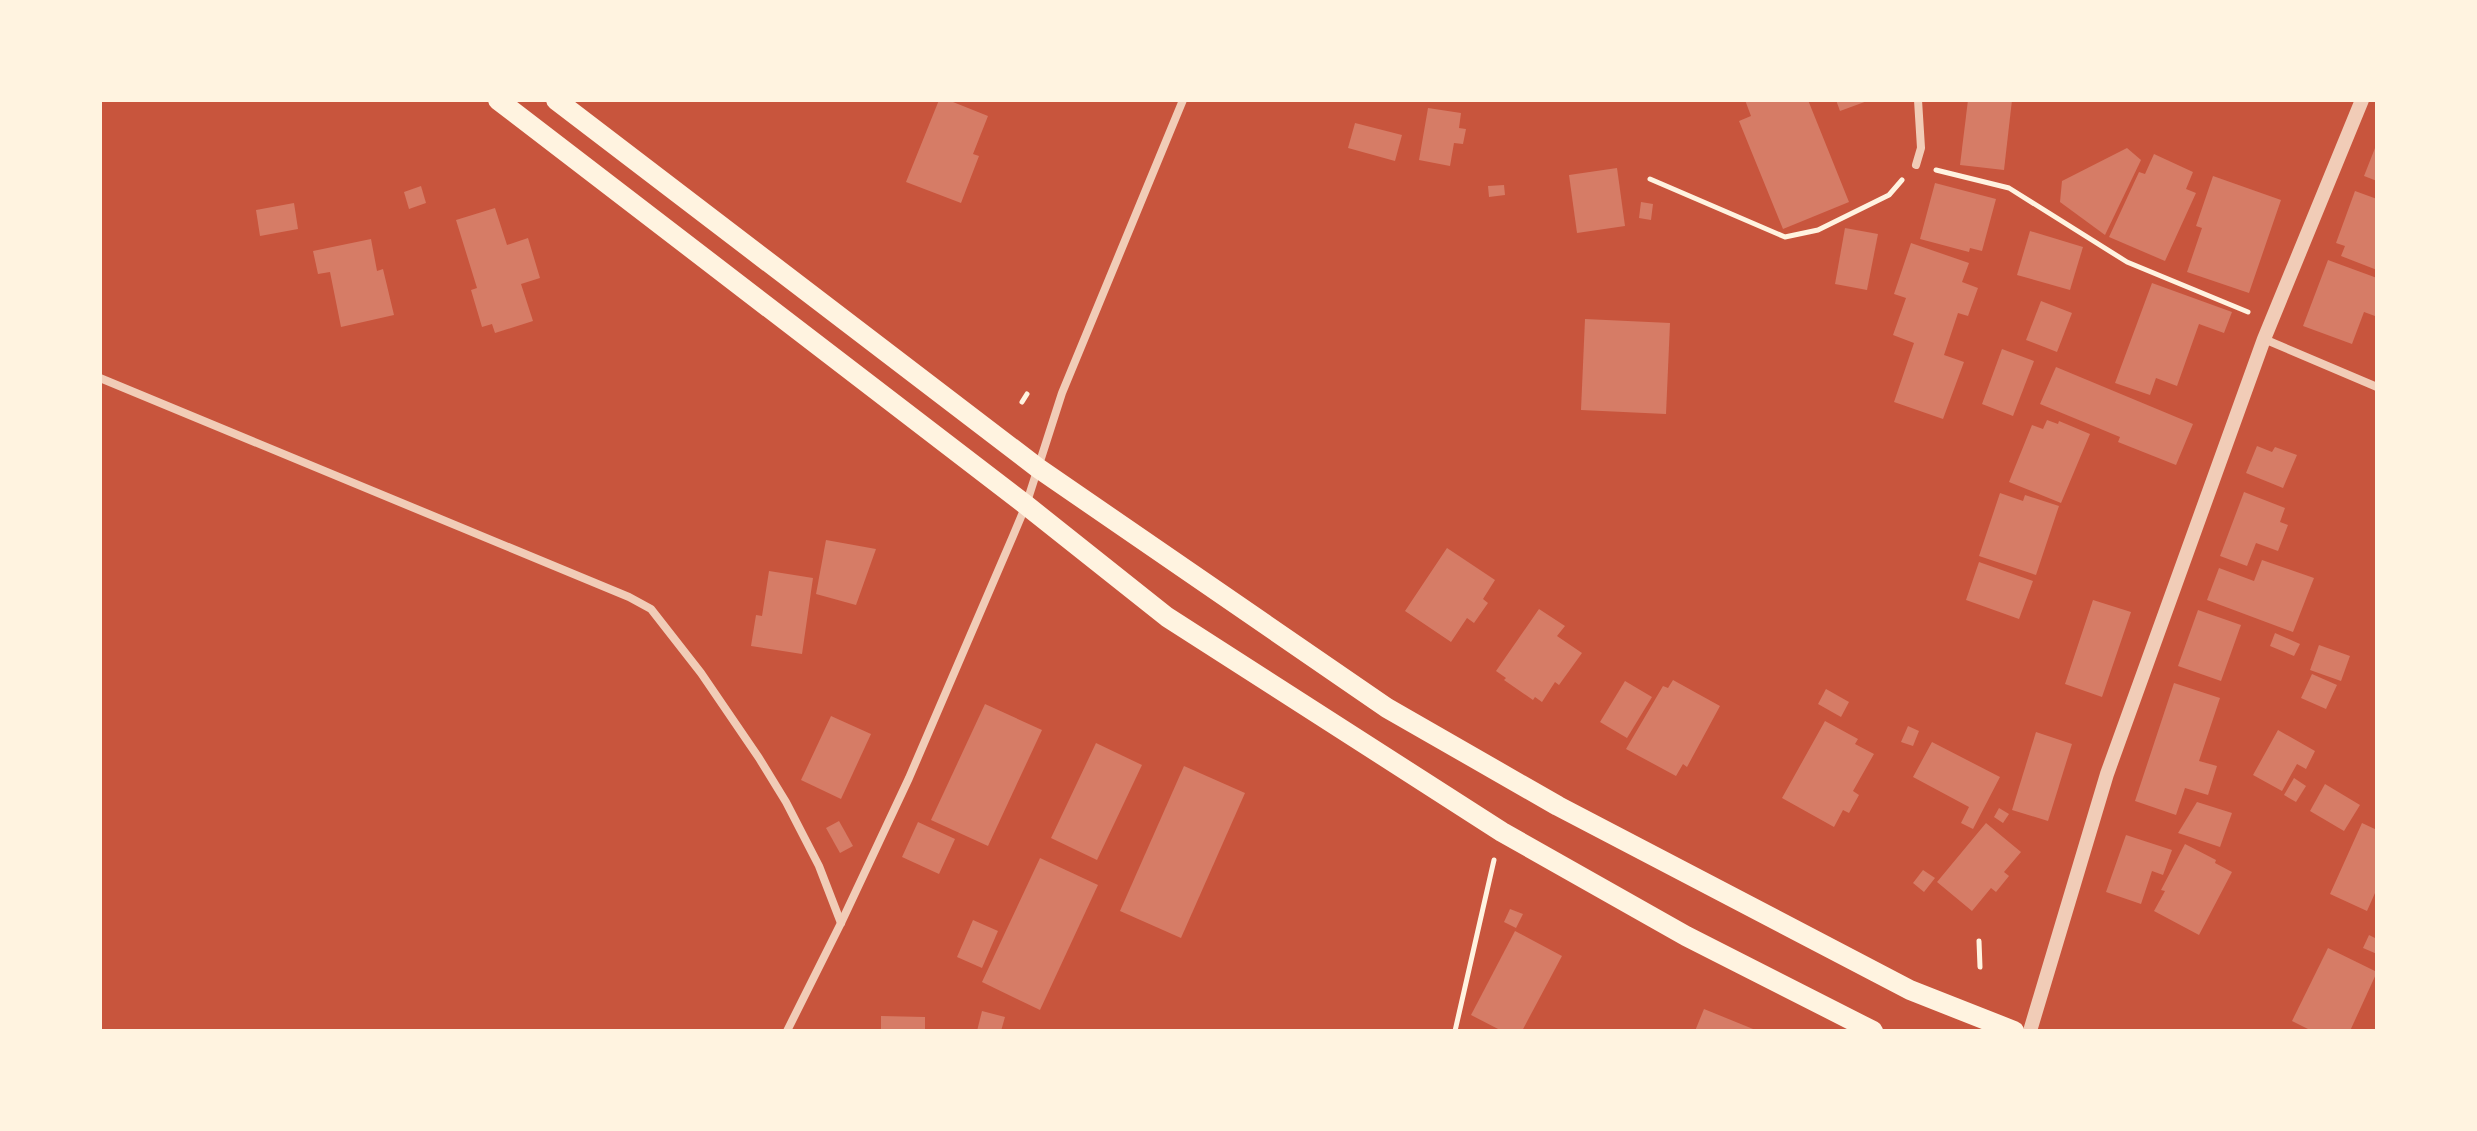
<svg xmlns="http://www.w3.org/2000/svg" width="2477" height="1131" font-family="'Crimson Pro',serif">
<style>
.building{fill:#d67c66}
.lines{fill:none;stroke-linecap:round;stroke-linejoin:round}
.path{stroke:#fff3e0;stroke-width:5}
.minor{stroke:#f1ccb7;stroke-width:8}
.tertiary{stroke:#f1ccb7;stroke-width:14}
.primary{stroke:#fff3e0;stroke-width:20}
</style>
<rect width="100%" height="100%" fill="#c8553d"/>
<g class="building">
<path d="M939 100H953V102L988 116 973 154 979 156 961 203 906 182Z"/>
<path d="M1745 100H1808L1849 202 1783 229 1739 121 1751 116Z"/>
<path d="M1836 100H1870L1840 111Z"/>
<path d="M1968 100H2012L2004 170 1960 165Z"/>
<path d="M1428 108 1461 113 1459 128 1466 129 1463 144 1454 143 1450 166 1419 160Z"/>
<path d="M1355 123 1402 135 1395 161 1348 148Z"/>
<path d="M2377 143V181L2364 176Z"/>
<path d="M2127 148 2141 160 2105 235 2060 202 2062 181Z"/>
<path d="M2154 154 2193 172 2186 189 2196 193 2165 261 2109 237 2139 172 2145 174Z"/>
<path d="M1617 168 1625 226 1577 233 1569 175Z"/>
<path d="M2213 176 2281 200 2249 293 2187 272 2202 228 2196 226Z"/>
<path d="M1935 183 1996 199 1982 251 1970 248 1969 252 1920 239Z"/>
<path d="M1504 185 1505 195 1489 197 1488 186Z"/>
<path d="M421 186 426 203 409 209 404 192Z"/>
<path d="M2355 191 2377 199V270L2341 256 2345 246 2336 243Z"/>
<path d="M1641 202 1653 204 1651 220 1639 218Z"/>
<path d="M294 203 298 229 260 236 256 210Z"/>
<path d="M495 208 507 245 528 238 540 278 521 284 533 321 495 333 492 324 482 327 471 290 477 288 456 220Z"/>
<path d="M1845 228 1878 234 1867 290 1835 284Z"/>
<path d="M2030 231 2083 247 2070 290 2017 275Z"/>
<path d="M371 239 377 271 383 269 394 315 341 327 330 272 318 274 313 251Z"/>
<path d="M1911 243 1969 263 1962 282 1978 288 1968 316 1958 313 1944 355 1964 362 1943 419 1894 402 1914 343 1893 335 1906 298 1894 294Z"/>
<path d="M2328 260 2377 278V311L2375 316 2364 312 2352 344 2303 326Z"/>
<path d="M2152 283 2232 312 2224 333 2199 324 2177 386 2156 378 2150 395 2115 383Z"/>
<path d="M2041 301 2072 313 2057 352 2026 340Z"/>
<path d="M1585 319 1670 323 1666 414 1581 410Z"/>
<path d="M2002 349 2034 361 2013 416 1982 404Z"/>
<path d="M2056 367 2193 424 2176 465 2118 442 2120 437 2040 404Z"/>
<path d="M2047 420 2058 424 2059 421 2090 434 2061 503 2009 482 2032 425 2043 429Z"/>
<path d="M2257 446 2272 452 2275 447 2297 455 2283 488 2246 473Z"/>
<path d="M2244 492 2285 508 2280 522 2288 525 2278 551 2256 543 2247 566 2220 556Z"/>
<path d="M2000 493 2023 501 2025 495 2059 506 2036 575 1979 556Z"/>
<path d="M826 540 876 549 856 605 816 594Z"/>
<path d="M1447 548 1495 580 1483 599 1488 603 1474 623 1467 618 1451 642 1405 611Z"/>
<path d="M2262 560 2314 578 2293 632 2207 600 2219 568 2254 581Z"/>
<path d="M1979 562 2033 581 2019 619 1966 600Z"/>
<path d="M769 571 813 578 802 654 751 646 756 615 762 616Z"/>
<path d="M2093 600 2131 612 2102 697 2065 684Z"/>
<path d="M1539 609 1565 626 1557 636 1582 653 1559 685 1555 682 1542 702 1535 697 1533 700 1504 680 1506 678 1496 671Z"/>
<path d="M2198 610 2241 625 2221 681 2178 666Z"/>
<path d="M2275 633 2300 644 2294 656 2270 646Z"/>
<path d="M2319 645 2350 656 2341 681 2310 670Z"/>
<path d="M2312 674 2337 685 2326 709 2301 698Z"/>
<path d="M1673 680 1720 706 1687 767 1683 764 1676 776 1626 749 1663 686 1668 688Z"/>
<path d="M1625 681 1652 697 1627 738 1600 722Z"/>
<path d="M2174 683 2220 698 2199 761 2217 766 2208 795 2185 788 2176 815 2135 801Z"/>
<path d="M1826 689 1849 702 1841 717 1818 704Z"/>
<path d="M985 704 1042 730 988 846 931 820Z"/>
<path d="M831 716 871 734 841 799 801 780Z"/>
<path d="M1825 721 1858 739 1855 744 1874 754 1853 791 1859 795 1849 813 1843 810 1834 827 1782 798Z"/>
<path d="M1908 726 1919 731 1913 746 1901 742Z"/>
<path d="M2278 730 2315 751 2306 769 2297 764 2282 791 2253 775Z"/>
<path d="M2036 732 2072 744 2048 821 2012 810Z"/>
<path d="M1932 742 2000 777 1973 829 1961 823 1969 807 1913 777Z"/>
<path d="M1096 743 1142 765 1097 860 1051 838Z"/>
<path d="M1184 766 1245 793 1181 938 1120 911Z"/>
<path d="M2294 778 2306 786 2296 802 2284 795Z"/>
<path d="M2325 784 2360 805 2344 831 2310 811Z"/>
<path d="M2197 802 2232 813 2220 847 2178 833Z"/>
<path d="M1999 808 2009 814 2003 823 1994 817Z"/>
<path d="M839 821 853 846 840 853 826 828Z"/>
<path d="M918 822 955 839 939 874 902 857Z"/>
<path d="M1986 823 2021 852 2004 872 2009 876 1996 892 1991 888 1972 911 1937 882Z"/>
<path d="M2362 823 2377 830V894L2375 893 2367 911 2330 894Z"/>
<path d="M2126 835 2172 850 2163 875 2152 871 2141 904 2106 892Z"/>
<path d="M2185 844 2216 860 2215 863 2232 872 2199 935 2154 911 2165 891 2161 890Z"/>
<path d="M1040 858 1098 885 1040 1010 982 982Z"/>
<path d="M1923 870 1935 878 1924 892 1913 883Z"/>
<path d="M1510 909 1523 914 1516 928 1504 922Z"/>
<path d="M973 920 998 931 982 968 957 957Z"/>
<path d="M1515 931 1562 956 1522 1031H1502L1471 1015Z"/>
<path d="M2369 935 2377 939V954L2363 948Z"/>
<path d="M2328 948 2377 972 2350 1031H2312L2292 1021Z"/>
<path d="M1704 1009 1758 1031H1695Z"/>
<path d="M982 1011 1005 1017 1001 1031H977Z"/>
<path d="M881 1016 925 1017V1031H881Z"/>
</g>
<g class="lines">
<g class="path">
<path d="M1936 170 2009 188 2127 262 2248 312"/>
<path d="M1650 179 1785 237 1818 230 1889 195 1902 180"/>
<path d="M1022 402 1027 394"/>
<path d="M1979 941 1980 967"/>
<path d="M1455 1031 1494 860"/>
</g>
<g class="minor">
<path d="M1916 165 1921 148 1918 100"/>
<path d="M2264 339 2377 387"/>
<path d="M100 378 629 597 651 609 701 673 759 758 786 802 819 866 841 923"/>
<path d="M787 1031 841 923 909 778 1013 536 1026 505 1062 393 1183 100"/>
</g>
<path class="tertiary" d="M2030 1031 2107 774 2264 339 2362 100"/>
<g class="primary">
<path d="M498 100 1026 505 1167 617 1502 832 1686 936 1873 1031"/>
<path d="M556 100 1038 468 1387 708 1558 806 1910 990 2014 1031"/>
</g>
</g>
<rect width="2477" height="1131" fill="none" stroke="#fff3e0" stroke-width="204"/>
</svg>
